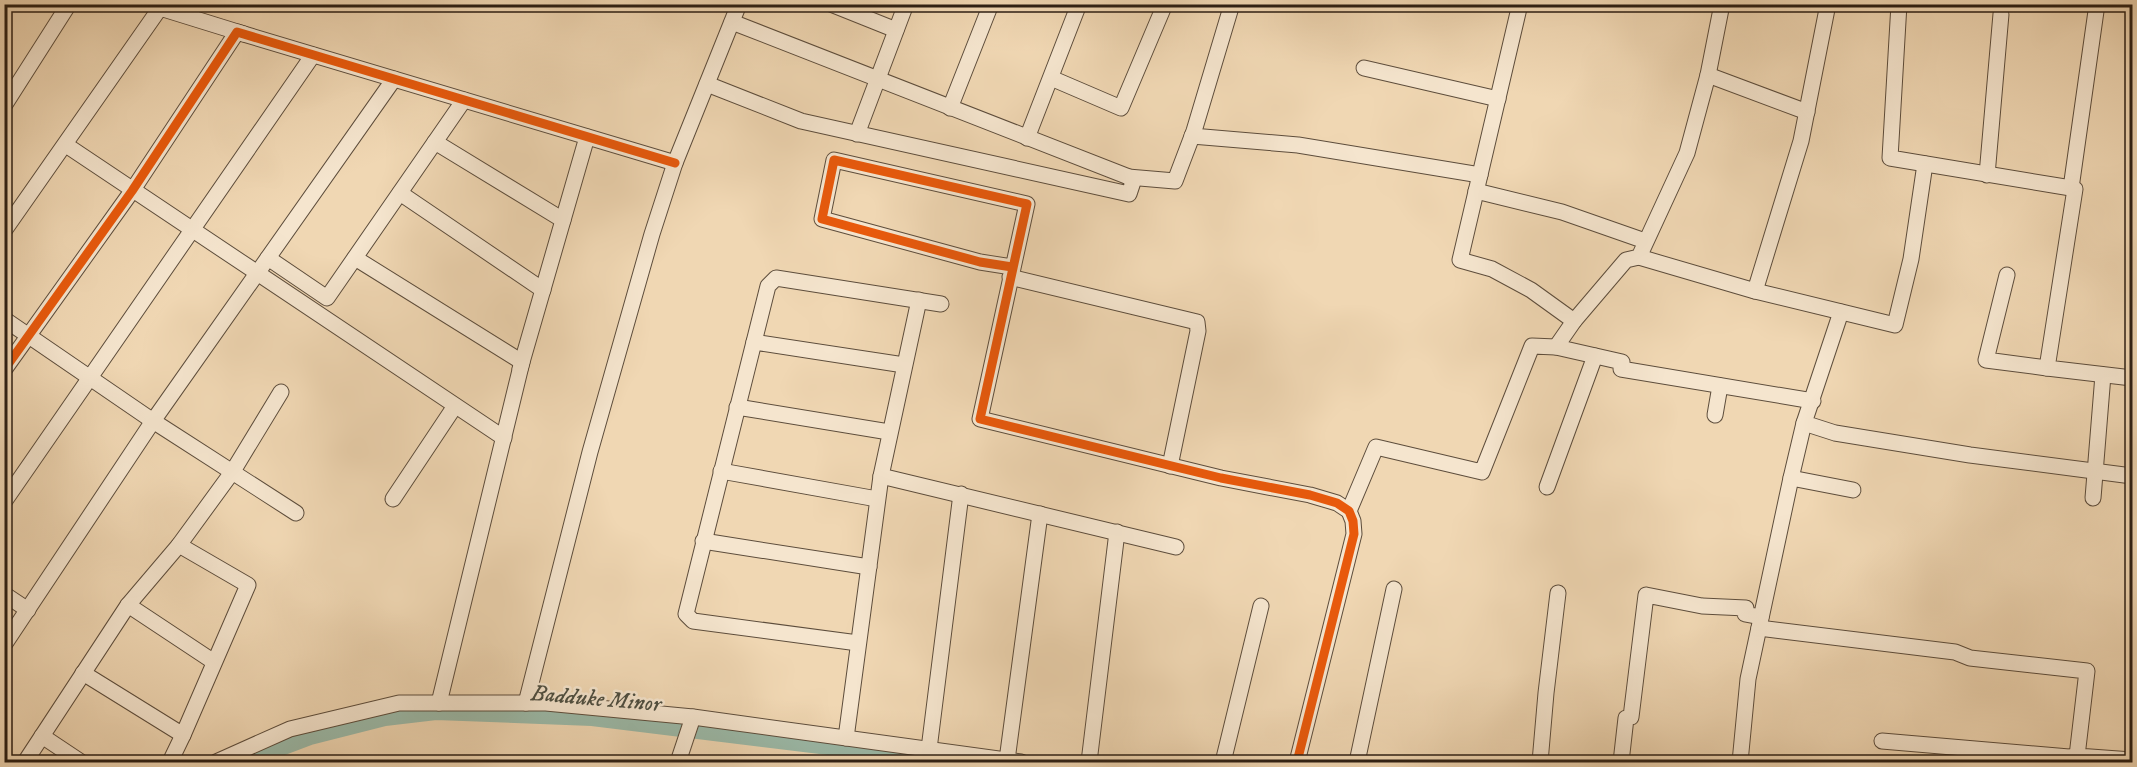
<svg xmlns="http://www.w3.org/2000/svg" width="2137" height="767" font-family="'IM FELL DW Pica',serif">
<style>
.lines{fill:none;stroke-linecap:round;stroke-linejoin:round}
.canal{stroke:#9bbaa9;stroke-width:16}
.street-casing{stroke:#5d4d3c;stroke-width:17}
.street{stroke:#f5e5ce;stroke-width:15}
.cycleway-casing{stroke:#f5e5ce;stroke-width:13}
.cycleway{stroke:#e8590c;stroke-width:9}
.labels{text-anchor:middle;dominant-baseline:central;stroke-width:5;stroke-linejoin:round;paint-order:stroke}
.water-label{font-size:22px;font-style:italic;fill:#4d4e41;stroke:#f5e5ce}
</style>
<rect width="100%" height="100%" fill="#f0d7b3"/>
<filter id="stains"><feTurbulence type="fractalNoise" baseFrequency=".00333" numOctaves="4"/><feColorMatrix values="0 0 0 0 .2 0 0 0 0 .09 0 0 0 0 .02 0 0 0 .5 -.17"/></filter>
<radialGradient id="worn" r=".72"><stop offset=".6" stop-color="#630" stop-opacity="0"/><stop offset="1" stop-color="#630" stop-opacity=".3"/></radialGradient>
<g class="lines">
<path class="canal" d="M244 762 310 737 385 718 436 712 592 718 951 762"/>
<g class="street-casing">
<g id="street">
<path d="M831 4 896 30"/>
<path d="M1520 4 1460 260 1492 269 1531 290 1574 321 1626 260 1639 257 1687 153 1708 75 1722 4"/>
<path d="M1899 4 1890 158 2071 188"/>
<path d="M2097 4 2071 188 2075 189 2047 368 2132 378"/>
<path d="M1364 68 1498 99"/>
<path d="M1708 75 1807 112"/>
<path d="M1051 78 1121 108 1165 4"/>
<path d="M707 84 801 121 1129 194 1134 179 732 22"/>
<path d="M4 106 69 4"/>
<path d="M950 108 991 4"/>
<path d="M857 134 906 4"/>
<path d="M1192 136 1298 145 1480 175"/>
<path d="M1027 138 1079 4"/>
<path d="M435 142 563 220"/>
<path d="M66 145 504 438"/>
<path d="M1987 175 2001 14"/>
<path d="M1128 177 1175 181 1194 131 1232 4"/>
<path d="M1476 191 1562 212 1645 241"/>
<path d="M400 193 543 290"/>
<path d="M4 231 160 8 244 34"/>
<path d="M1639 257 1755 291 1801 141 1828 4"/>
<path d="M268 258 327 298 464 100"/>
<path d="M355 258 522 362 439 703"/>
<path d="M1012 267 980 262 822 219 834 160 1027 204 980 419 1221 478 1310 495 1337 503 1349 511 1353 521 1354 534 1297 762"/>
<path d="M2007 275 1986 360 2047 368"/>
<path d="M1010 277 1197 322 1198 331 1170 466"/>
<path d="M1755 291 1895 325 1911 259 1925 164"/>
<path d="M1841 312 1804 423 1835 433 1970 455 2132 476"/>
<path d="M4 319 153 421 296 513"/>
<path d="M1574 321 1556 347 1622 362 1621 369 1813 401"/>
<path d="M754 342 904 365"/>
<path d="M520 369 587 137"/>
<path d="M4 370 132 191 237 32 675 163"/>
<path d="M737 407 889 432"/>
<path d="M1715 415 1720 386"/>
<path d="M1804 423 1791 478 1853 490"/>
<path d="M721 471 877 499"/>
<path d="M881 476 1176 547"/>
<path d="M1547 487 1595 356"/>
<path d="M2093 498 2103 375"/>
<path d="M393 499 455 406"/>
<path d="M4 502 313 55"/>
<path d="M1349 511 1376 447 1482 472 1532 346 1556 347"/>
<path d="M703 541 869 567"/>
<path d="M4 594 28 610"/>
<path d="M128 605 214 662"/>
<path d="M1759 628 1955 652 1970 658 2087 671 2077 756 2132 760"/>
<path d="M858 643 693 621 686 614 768 286 776 278 941 304"/>
<path d="M4 645 153 421 394 79"/>
<path d="M83 673 183 735 248 585 179 545"/>
<path d="M526 703 590 452 652 234 675 163 739 4"/>
<path d="M42 736 81 762"/>
<path d="M846 738 881 476 919 300"/>
<path d="M1882 741 2069 757 2077 756"/>
<path d="M929 749 961 494"/>
<path d="M1007 760 1040 514"/>
<path d="M25 762 128 605 179 545 233 471 281 392"/>
<path d="M170 762 183 735"/>
<path d="M216 762 290 729 399 703H546L693 717 1021 762"/>
<path d="M678 762 693 717"/>
<path d="M1089 762 1117 532"/>
<path d="M1223 762 1261 606"/>
<path d="M1357 762 1394 589"/>
<path d="M1540 762 1546 693 1558 593"/>
<path d="M1621 762 1626 718 1631 717 1646 595 1702 606 1746 608 1745 614 1761 617"/>
<path d="M1740 762 1748 679 1791 478"/>
</g>
</g>
<use href="#street" class="street"/>
<g class="cycleway-casing">
<g id="cycleway">
<path d="M1012 267 980 262 822 219 834 160 1027 204 980 419 1221 478 1310 495 1337 503 1349 511 1353 521 1354 534 1297 762"/>
<path d="M4 370 132 191 237 32 675 163"/>
</g>
</g>
<use href="#cycleway" class="cycleway"/>
</g>
<g class="labels">
<g class="water-label">
<text transform="translate(596 699) rotate(5)">Badduke Minor</text>
</g>
</g>
<rect width="2137" height="767" fill="none" stroke="#f0d7b3" stroke-width="24"/>
<rect x="6" y="6" width="2125" height="755" fill="none" stroke="#2c1f14" stroke-width="3"/>
<rect x="12" y="12" width="2113" height="743" fill="none" stroke="#2c1f14" stroke-width="1.5"/>
<rect width="100%" height="100%" filter="url(#stains)"/>
<rect width="100%" height="100%" fill="url(#worn)"/>
</svg>
